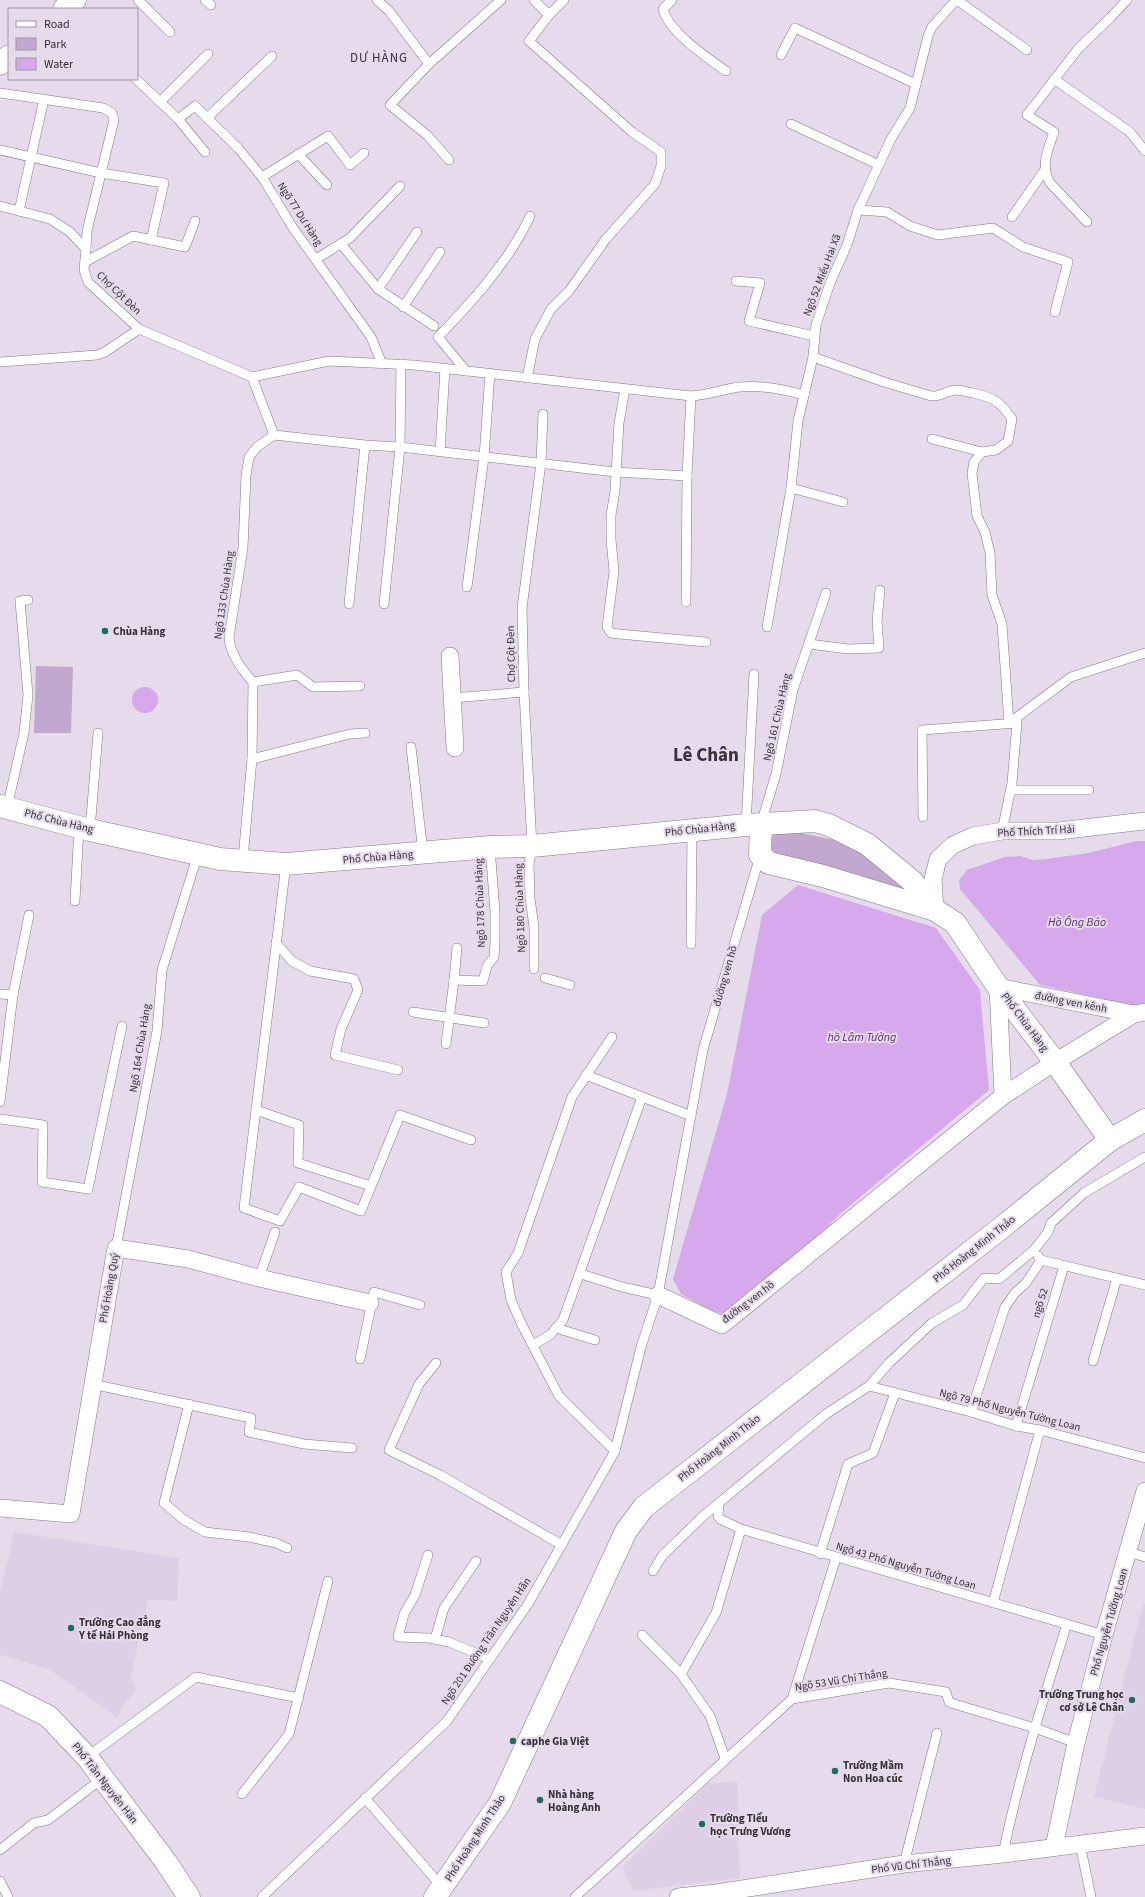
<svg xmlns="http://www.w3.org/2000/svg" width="1145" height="1897" font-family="'Source Sans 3',sans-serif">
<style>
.built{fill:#ddcfe5}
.green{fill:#c2a7cf}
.water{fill:#d5a9eb}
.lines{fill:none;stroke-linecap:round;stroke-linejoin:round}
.lane-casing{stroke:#827986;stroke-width:10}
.street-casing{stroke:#827986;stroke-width:18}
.secondary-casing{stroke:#827986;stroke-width:23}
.lane{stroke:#fff;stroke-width:9}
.street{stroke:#fff;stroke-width:17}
.secondary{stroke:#fff;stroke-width:22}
.poi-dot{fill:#206a64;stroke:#e5dbea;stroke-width:1.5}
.labels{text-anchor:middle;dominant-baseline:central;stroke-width:4;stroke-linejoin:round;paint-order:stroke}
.street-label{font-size:11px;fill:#353137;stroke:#e5dbea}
.poi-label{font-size:11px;font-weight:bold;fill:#353137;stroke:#e5dbea;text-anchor:start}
.water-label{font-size:12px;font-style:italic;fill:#612b78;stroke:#e5dbea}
.quarter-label{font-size:13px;letter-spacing:1px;fill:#38313c;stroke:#e5dbea}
.town-label{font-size:19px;font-weight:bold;fill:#38313c;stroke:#e5dbea}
</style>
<rect width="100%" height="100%" fill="#e5dbea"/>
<g class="built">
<path d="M14 1532 179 1558 177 1601 148 1600 131 1675 135 1689 117 1717 49 1669 0 1655V1593Z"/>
<path d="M1143 1603 1145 1604V1809L1094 1797Z"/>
<path d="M737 1781 740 1878 633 1891 623 1866 709 1783Z"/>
</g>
<g class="green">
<path d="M36 666 73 667 71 733H34Z"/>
<path d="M788 830 853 844 906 889 898 896 849 872 780 859 770 847 773 834Z"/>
</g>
<g class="water">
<circle cx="145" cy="700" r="13"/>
<path d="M1137 841H1145V1005L1136 1006 1040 985 960 889 959 880 967 870 1005 857 1020 856 1033 860 1047 859 1088 853Z"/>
<path d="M798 885 936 928 980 990 989 1090 841 1213 787 1269 728 1315 712 1311 681 1294 673 1279 727 1094 762 915Z"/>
</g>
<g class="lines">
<g class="lane-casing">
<g id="lane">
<path d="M138 0 170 32"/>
<path d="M205 0 211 5"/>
<path d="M377 0 389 11 429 64"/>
<path d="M534 0 549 15"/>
<path d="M672 0 663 9C668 31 706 57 726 71"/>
<path d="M957 0 1027 50"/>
<path d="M781 55 795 28 916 84"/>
<path d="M136 79 178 119 205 152"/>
<path d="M1054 79 1130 132 1145 151"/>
<path d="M0 93 103 108 112 113 114 120 87 231 86 249"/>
<path d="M160 102 208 54"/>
<path d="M207 118 272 56"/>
<path d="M178 119 195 106 238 148 262 177 293 228 371 337 382 364"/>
<path d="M791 124 879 165"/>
<path d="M0 150 101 173 164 183 151 240"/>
<path d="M298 154 327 185"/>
<path d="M449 160 427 135 390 105 429 64 501 0"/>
<path d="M262 177 328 136 350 165 364 153"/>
<path d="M0 206 50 219 70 232 86 249 84 270 88 282 139 329 252 377 329 361 414 365 691 396 687 476 686 602"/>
<path d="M858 210 887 212 910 226 938 235 993 228 1023 247 1068 262 1055 312"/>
<path d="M19 211 44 99"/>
<path d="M1012 217 1044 171"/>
<path d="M1087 222 1050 183C1040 165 1048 150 1054 132L1027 115 1078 49 1110 18 1127 0"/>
<path d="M341 244 378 289 434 326"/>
<path d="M316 259 350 238 400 186"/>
<path d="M85 262 133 236 185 247 195 221"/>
<path d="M736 281 760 283 749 321 814 336"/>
<path d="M378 289 417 232"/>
<path d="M403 307 440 252"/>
<path d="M813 357 884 382 931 396C940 397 946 391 955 390 961 390 967 392 973 393 994 398 1000 401 1012 419L1008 441 996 450 982 452 932 439"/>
<path d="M0 362 97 355 105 352 139 329"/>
<path d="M466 371 438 337C472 302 510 260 530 216"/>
<path d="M252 377 274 435 365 445 400 447 615 472 687 476"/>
<path d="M527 378 535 339 551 309 569 291 606 239 655 184 661 166V152L632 132 529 41 549 15 564 0"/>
<path d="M625 389 619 423 615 491 611 515V540L614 571 607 627 611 633 619 634 706 642"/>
<path d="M691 396C708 395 723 389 740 387 761 385 783 389 804 395"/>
<path d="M440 452 445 368"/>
<path d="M982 452 974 462 972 473 977 516 985 532 990 553 992 595 1002 624 1009 723"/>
<path d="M791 488 843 502"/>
<path d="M467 587 484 457 490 373"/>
<path d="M349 604 365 445"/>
<path d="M384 604 400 447 401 364"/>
<path d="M767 627 791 488 798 421 813 357 816 325 830 283 847 245 858 210 891 139 910 108 928 36 932 27 956 0"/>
<path d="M809 644 848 649 879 648 877 621 880 590"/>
<path d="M253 682 297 675 313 687 360 686"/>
<path d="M452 698 524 692"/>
<path d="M1009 723 1071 677 1145 653"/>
<path d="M411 747 423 853"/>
<path d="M252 759 350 734 365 733"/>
<path d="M1011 790H1089"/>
<path d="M7 808 24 733 28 695 20 601 28 600"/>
<path d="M923 817 922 730 1017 723 1012 783 1002 831"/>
<path d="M761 824 776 774 793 690 826 593"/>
<path d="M746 825 754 674"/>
<path d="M90 830 98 733"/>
<path d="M243 859 252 759 253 682C242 670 230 654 229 637L243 548 246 475 249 457 257 447 274 435"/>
<path d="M286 864 244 1208 280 1221 299 1187 361 1211 400 1115 471 1140"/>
<path d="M75 901 79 827"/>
<path d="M276 943 292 961 310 971 354 979 358 990 341 1029 335 1055 398 1070"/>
<path d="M691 944 692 830"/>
<path d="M534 969V927L530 898 529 864 532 846 524 692 522 608 541 463 543 414"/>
<path d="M545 978 570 985"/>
<path d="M454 980 457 948"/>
<path d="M0 994 13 995 0 1102"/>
<path d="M13 995 29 915"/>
<path d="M413 1012 484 1023"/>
<path d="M612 1037 572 1097 518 1253 506 1272 511 1300 522 1325 559 1396 615 1451"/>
<path d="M446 1044 454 980 483 981 487 966 494 957 495 943V912L490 847"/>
<path d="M586 1075 691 1116"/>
<path d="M256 1110 299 1125 298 1163 371 1186"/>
<path d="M0 1119 43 1125 42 1182 88 1189 122 1026"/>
<path d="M116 1248 157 1031 162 970 198 854"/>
<path d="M1038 1256 1041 1260 1145 1285"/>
<path d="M581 1274 622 1287 658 1295"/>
<path d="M259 1278 275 1232"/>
<path d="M556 1328 595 1340"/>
<path d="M533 1345 550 1335 563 1320 642 1097"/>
<path d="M360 1359 374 1292 420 1305"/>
<path d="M1093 1361 1117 1278"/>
<path d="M436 1363 419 1384 389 1450 440 1475 562 1545"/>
<path d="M92 1384 251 1418 249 1432 304 1444 352 1448"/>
<path d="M869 1386 971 1412 1016 1426 1040 1430 1145 1458"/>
<path d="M189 1404 164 1503 184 1520 205 1532 249 1537 276 1543 287 1548"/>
<path d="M971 1412 1005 1307 1015 1293 1026 1283 1041 1260"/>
<path d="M1016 1426 1064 1266"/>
<path d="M719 1503 718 1516 720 1519 741 1529 1104 1635"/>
<path d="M1129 1552 1145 1557"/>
<path d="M820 1554 848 1464 873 1453 895 1393"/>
<path d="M428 1555 415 1595 404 1614 398 1637 429 1638 449 1642 490 1659"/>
<path d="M653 1571 662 1556 702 1517 826 1414 869 1386 889 1363 932 1323 963 1305 984 1278 999 1279 1034 1250 1048 1232 1051 1223 1084 1193 1145 1157"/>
<path d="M993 1603 1040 1430"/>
<path d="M642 1635 681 1674 710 1716 725 1758"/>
<path d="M435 1639 444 1608 476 1561"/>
<path d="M681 1674 716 1613 741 1529"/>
<path d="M792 1699 836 1558"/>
<path d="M87 1757 196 1677 299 1698"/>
<path d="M242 1794 289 1734 328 1581"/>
<path d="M365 1798 442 1887"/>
<path d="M1080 1844 1091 1897"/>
<path d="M0 1850 34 1823 48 1820 103 1778"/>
<path d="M1003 1854C1019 1776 1043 1700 1067 1624"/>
<path d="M904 1864 937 1733"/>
<path d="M0 1881 8 1897"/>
<path d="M262 1897 447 1721 528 1604 615 1451 641 1347 658 1295 703 1050 760 856"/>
<path d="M575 1897 792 1699 889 1683 946 1692 949 1702 954 1704 1035 1728 1076 1743"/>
</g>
</g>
<g class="street-casing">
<g id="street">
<path d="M450 656 455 748"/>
<path d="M935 910 933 879 938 859 953 845 973 836 1002 831H1058L1145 821"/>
<path d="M1003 1096 1055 1062 1134 1014"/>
<path d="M658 1295 722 1325 1003 1096 998 987 1134 1014 1145 1012"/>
<path d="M0 1508 71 1514 116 1248 188 1259 259 1278 370 1303"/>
<path d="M1054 1847 1076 1743 1104 1635 1145 1491"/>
<path d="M678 1897 716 1893 904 1864 1003 1854 1145 1836"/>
</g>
</g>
<g class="secondary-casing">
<g id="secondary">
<path d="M64 9 75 0"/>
<path d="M0 64 9 56"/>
<path d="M0 806 90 830 198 854 220 859 286 864 490 847 532 846 746 825 815 821 829 825 867 844 912 881 935 910"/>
<path d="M761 825 760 855 769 863 823 876 935 910 955 923 998 987 1055 1062 1110 1140"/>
<path d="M0 1692 48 1716 87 1757 166 1862 189 1897"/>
<path d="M435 1897 500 1803 626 1531 644 1507 1001 1228 1110 1140 1145 1120"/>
</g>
</g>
<use href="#lane" class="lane"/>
<use href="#street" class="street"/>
<use href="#secondary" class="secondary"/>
</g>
<g class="poi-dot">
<circle cx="105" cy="631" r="4"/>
<circle cx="71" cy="1628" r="4"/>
<circle cx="1132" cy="1700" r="4"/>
<circle cx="513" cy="1741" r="4"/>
<circle cx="835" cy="1771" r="4"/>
<circle cx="540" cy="1800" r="4"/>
<circle cx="702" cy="1824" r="4"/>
</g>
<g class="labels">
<g class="street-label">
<text transform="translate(300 214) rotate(57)">Ngõ 77 Dư Hàng</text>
<text transform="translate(822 275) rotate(-69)">Ngõ 52 Miếu Hai Xã</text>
<text transform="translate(119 293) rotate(44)">Chợ Cột Đèn</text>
<text transform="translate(224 595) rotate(-82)">Ngõ 133 Chùa Hàng</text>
<text transform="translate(511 654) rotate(-91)">Chợ Cột Đèn</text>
<text transform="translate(777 717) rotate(-77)">Ngõ 161 Chùa Hàng</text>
<text transform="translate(59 821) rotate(14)">Phố Chùa Hàng</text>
<text transform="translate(700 829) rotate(-6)">Phố Chùa Hàng</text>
<text transform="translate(1036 831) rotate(-3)">Phố Thích Trí Hải</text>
<text transform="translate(378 857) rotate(-5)">Phố Chùa Hàng</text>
<text transform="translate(480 903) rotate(-92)">Ngõ 178 Chùa Hàng</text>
<text transform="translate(520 908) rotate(-92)">Ngõ 180 Chùa Hàng</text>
<text transform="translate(725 976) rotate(-74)">đường ven hồ</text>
<text transform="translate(1071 1002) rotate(11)">đường ven kênh</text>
<text transform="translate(1025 1022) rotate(53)">Phố Chùa Hàng</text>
<text transform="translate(140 1048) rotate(-81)">Ngõ 164 Chùa Hàng</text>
<text transform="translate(974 1249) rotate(-38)">Phố Hoàng Minh Thảo</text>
<text transform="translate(109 1288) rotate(-80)">Phố Hoàng Quý</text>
<text transform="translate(748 1302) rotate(-37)">đường ven hồ</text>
<text transform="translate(1040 1303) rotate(-73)">ngõ 52</text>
<text transform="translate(1010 1410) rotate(14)">Ngõ 79 Phố Nguyễn Tường Loan</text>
<text transform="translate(719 1448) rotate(-38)">Phố Hoàng Minh Thảo</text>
<text transform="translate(906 1566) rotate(16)">Ngõ 43 Phố Nguyễn Tường Loan</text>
<text transform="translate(1109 1622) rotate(-74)">Phố Nguyễn Tường Loan</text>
<text transform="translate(486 1641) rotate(-56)">Ngõ 201 Đường Trần Nguyên Hãn</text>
<text transform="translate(841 1680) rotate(-9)">Ngõ 53 Vũ Chí Thắng</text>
<text transform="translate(105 1783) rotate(52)">Phố Trần Nguyên Hãn</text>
<text transform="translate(475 1838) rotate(-57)">Phố Hoàng Minh Thảo</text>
<text transform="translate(911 1865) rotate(-7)">Phố Vũ Chí Thắng</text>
</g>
<g class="poi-label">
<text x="113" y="631">Chùa Hàng</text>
<text x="79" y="1622">Trường Cao đẳng<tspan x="79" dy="13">Y tế Hải Phòng</tspan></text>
<text x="1124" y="1694" text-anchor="end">Trường Trung học<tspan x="1124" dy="13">cơ sở Lê Chân</tspan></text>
<text x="521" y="1741">caphe Gia Việt</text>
<text x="843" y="1765">Trường Mầm<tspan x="843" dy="13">Non Hoa cúc</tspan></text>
<text x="548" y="1794">Nhà hàng<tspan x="548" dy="13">Hoàng Anh</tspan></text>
<text x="710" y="1818">Trường Tiểu<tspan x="710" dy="13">học Trưng Vương</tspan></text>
</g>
<g class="water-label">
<text x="1077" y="922">Hồ Ông Báo</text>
<text x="862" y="1037">hồ Lâm Tường</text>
</g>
<g class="quarter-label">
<text x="379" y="58">DƯ HÀNG</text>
</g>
<g class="town-label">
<text x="706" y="755">Lê Chân</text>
</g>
</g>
<rect x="8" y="8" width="130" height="72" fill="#e5dbea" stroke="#9f97a2"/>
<rect x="16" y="21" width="20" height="6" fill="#ffffff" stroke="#9f97a2"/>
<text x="44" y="28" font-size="12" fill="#353137">Road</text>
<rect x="16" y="38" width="20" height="12" fill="#c2a7cf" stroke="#9f97a2"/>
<text x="44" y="48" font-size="12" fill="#353137">Park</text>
<rect x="16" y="58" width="20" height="12" fill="#d5a9eb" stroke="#9f97a2"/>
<text x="44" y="68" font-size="12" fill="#353137">Water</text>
</svg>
